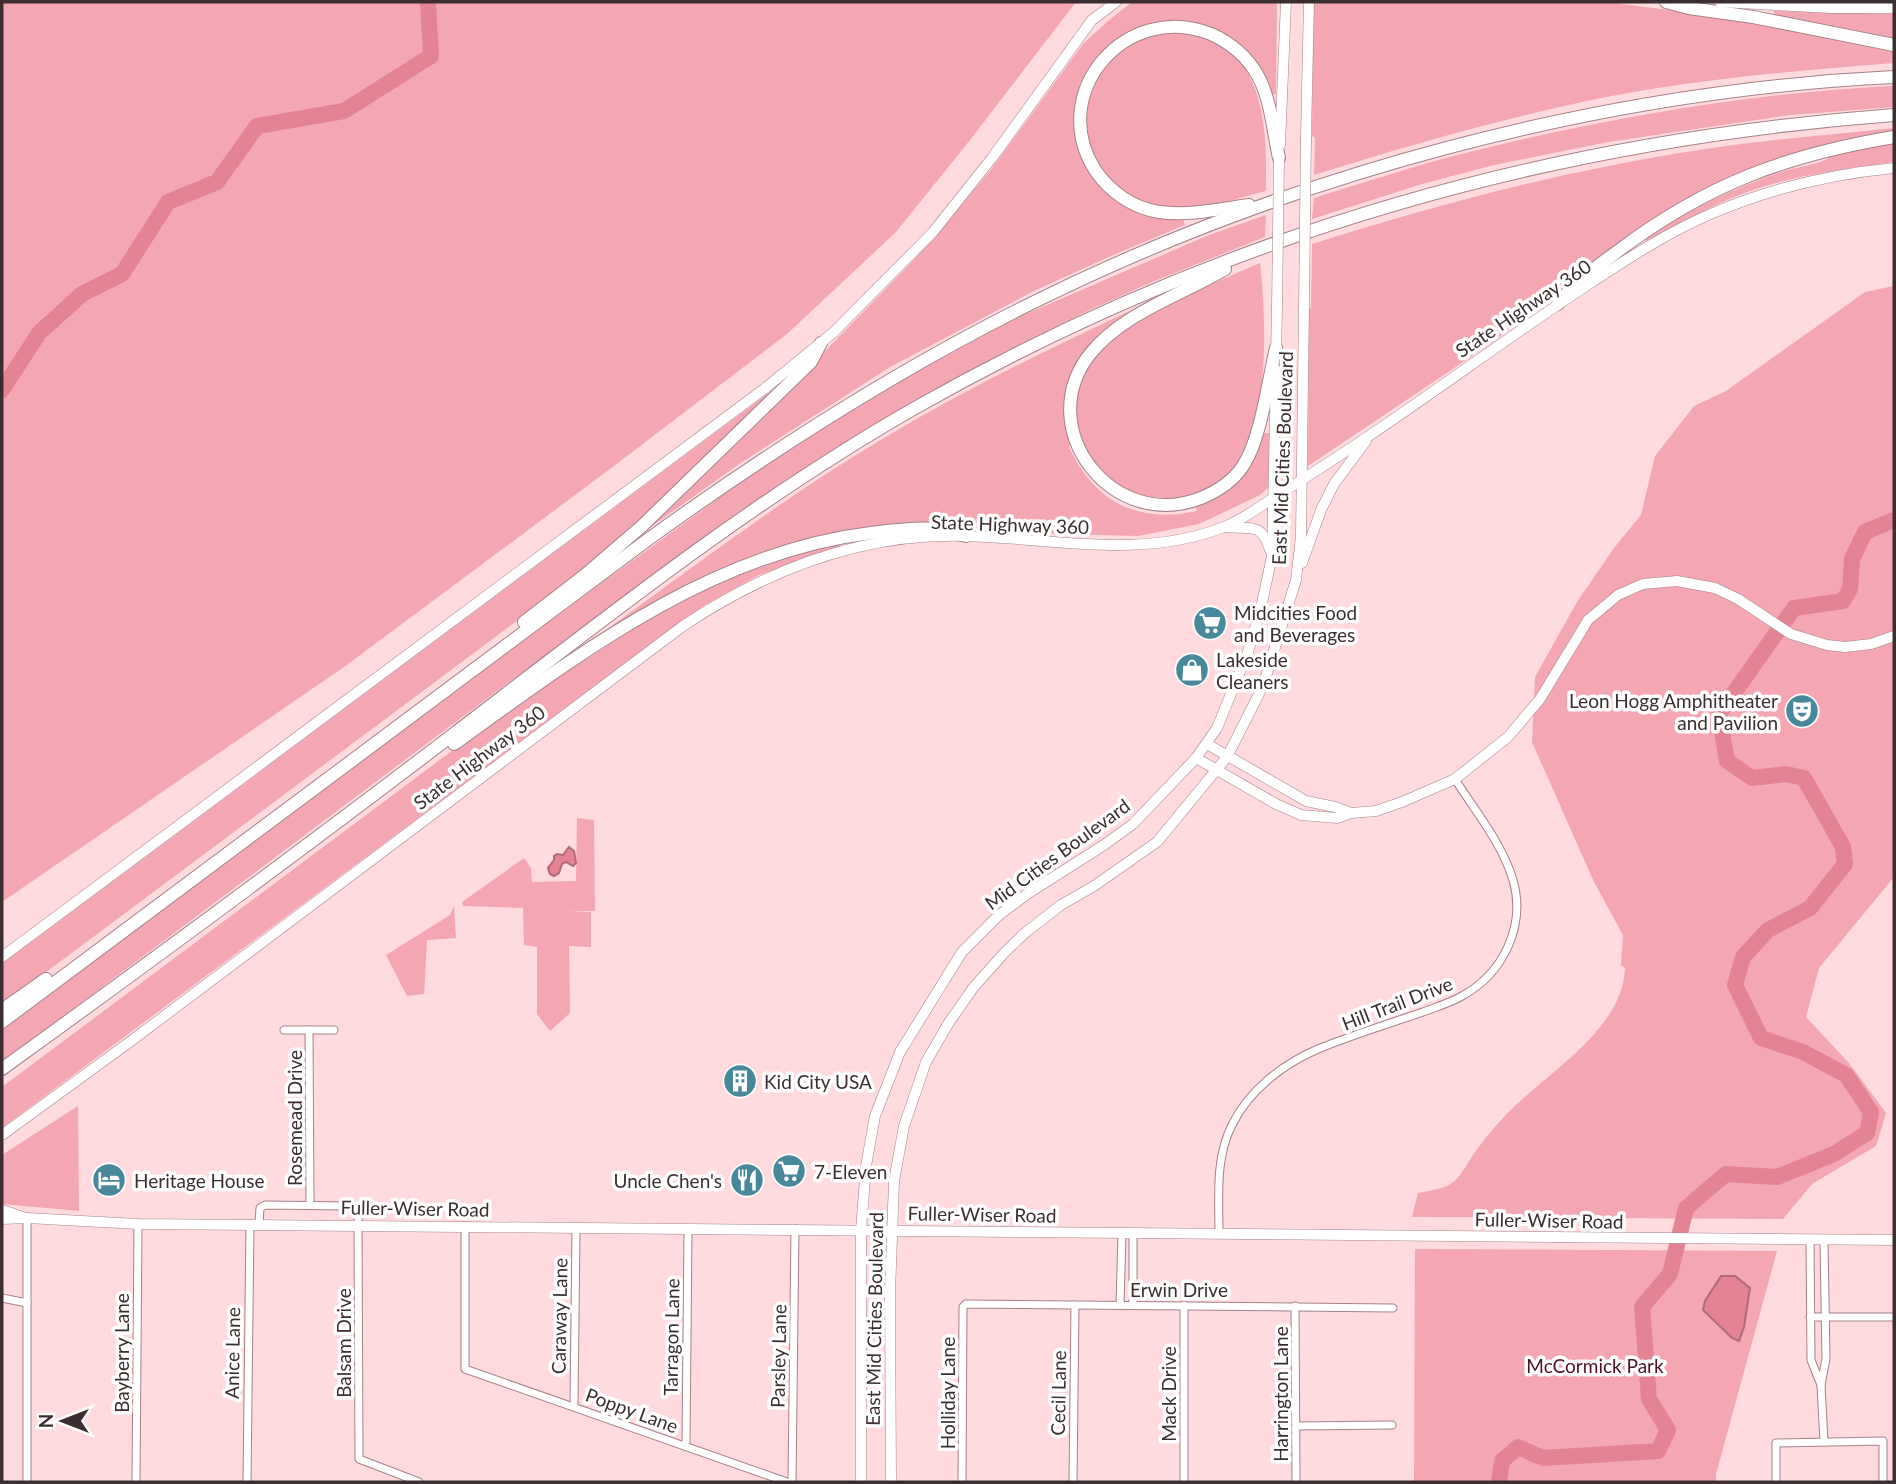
<svg xmlns="http://www.w3.org/2000/svg" width="1896" height="1484" font-family="Lato,sans-serif">
<style>
.green{fill:#f4a6b3}
.water{fill:#e38394;stroke:#b16a76;stroke-width:2}
.lines{fill:none;stroke-linecap:round;stroke-linejoin:round}
.river{stroke:#e38394;stroke-width:16}
.street-casing{stroke:#a48287;stroke-width:9}
.secondary-casing{stroke:#a48287;stroke-width:11}
.highway-casing{stroke:#a48287;stroke-width:14}
.street{stroke:#fff;stroke-width:7}
.secondary{stroke:#fff;stroke-width:10}
.highway{stroke:#fff;stroke-width:12}
.secondary-bridge-casing{stroke:#a48287;stroke-width:11;stroke-linecap:butt}
.secondary-bridge{stroke:#fff;stroke-width:10}
.labels{text-anchor:middle;dominant-baseline:central;stroke-width:7;stroke-linejoin:round;paint-order:stroke}
.street-label{font-size:19px;fill:#3c2e30;stroke:#fff}
.poi-label{font-size:19px;fill:#3c2e30;stroke:#fff;text-anchor:start}
.park-label{font-size:19px;fill:#4d1121;stroke:#fff}
</style>
<rect width="100%" height="100%" fill="#ffdadf"/>
<g class="green">
<path d="M2 2H1076L970 140 896 232 787 334 614 466 344 667 2 902Z"/>
<path d="M1132 2H1275L1277 5 1276 94H1270L1265 80 1206 27 1180 21 1165 22 1146 26 1118 40 1104 51 1076 133 1087 167 1105 192 1132 210 1143 214 1170 220 1183 219 1185 225 1113 255 1034 291 890 367 742 462 645 531 643 529 739 439 912 262 990 171 1083 44 1108 21Z"/>
<path d="M1313 2H1607L1729 18 1894 49V63C1790 71 1685 80 1582 102 1491 122 1403 147 1314 175L1315 138 1312 136Z"/>
<path d="M1774 11 1894 14V41L1774 16Z"/>
<path d="M1171 31C1179 33 1189 33 1198 35 1267 54 1267 133 1266 191 1237 198 1197 213 1167 209 1087 199 1058 101 1121 50 1135 39 1154 35 1171 31Z"/>
<path d="M1894 86V107L1790 115 1608 142 1494 165 1422 184 1312 219 1314 198C1356 185 1399 171 1442 159 1589 121 1742 93 1894 86Z"/>
<path d="M1894 128V133L1798 153 1616 246 1490 344 1308 466 1309 309 1311 308 1312 244C1439 204 1567 170 1699 150 1764 140 1829 135 1894 128Z"/>
<path d="M1894 143V162C1840 170 1784 176 1732 198 1703 210 1675 227 1646 241L1645 239C1686 211 1731 189 1778 173 1796 166 1820 166 1835 154Z"/>
<path d="M1266 215 1265 237 1152 282 1092 309 1006 351 915 401 848 442 501 688 2 1062V1030L599 585 763 466 895 384 1012 320 1209 235Z"/>
<path d="M1260 263C1266 319 1270 410 1240 460 1228 480 1207 492 1184 497 1176 498 1167 501 1158 500 1092 494 1050 411 1096 357 1134 313 1208 286 1260 263Z"/>
<path d="M1894 286V877L1819 968 1806 1017 1849 1063 1886 1113 1876 1146 1812 1184 1783 1219 1412 1217 1418 1193C1428 1191 1441 1189 1449 1185 1462 1178 1467 1162 1476 1151 1484 1140 1493 1128 1503 1118 1542 1075 1623 1032 1625 968L1621 965 1623 935 1594 882 1532 742 1535 677 1577 602 1614 548 1641 515 1655 456 1694 406 1726 391 1865 292Z"/>
<path d="M1149 302 1080 363 1071 442 1069 447C1094 502 1138 524 1197 511L1196 507 1224 493 1261 433H1270L1269 487 1260 495 1199 524 1138 536 1062 534 952 526 806 541 735 563 648 608 615 629 613 625C704 559 792 492 889 435 973 385 1061 343 1149 302Z"/>
<path d="M767 394 768 396C702 464 633 527 561 588L2 1005V964Z"/>
<path d="M839 543 840 547 759 575 703 606 2 1128V1087L500 715 543 687 680 599 766 562Z"/>
<path d="M577 818 594 820 595 911H569L591 912V947L569 946 570 1013 550 1031 537 1014V947L524 945 523 908 463 906 462 902 524 858 531 868 532 882 576 881Z"/>
<path d="M454 906 456 938 427 940 424 994 407 996 386 955 450 915Z"/>
<path d="M78 1106 79 1211 2 1204V1155Z"/>
<path d="M1415 1249 1777 1251 1716 1474V1482H1414Z"/>
</g>
<g class="water">
<path d="M569 847 574 851 576 863 573 866 566 862 562 864 559 873 554 876 550 874 548 868 554 860V856L557 854 563 855Z"/>
<path d="M1721 1276H1735L1750 1288 1744 1327 1739 1341 1732 1338 1703 1310 1705 1301Z"/>
</g>
<g class="lines">
<g class="river">
<path d="M2 390 39 333 82 294 122 274 168 202 217 182 257 126 344 111 431 56 428 2"/>
<path d="M1499 1482 1502 1461 1518 1447 1543 1458 1658 1451 1668 1430 1649 1399 1642 1307 1670 1274 1686 1208 1726 1174 1777 1177 1834 1154 1867 1133 1871 1112 1846 1075 1803 1052 1761 1038 1735 985 1743 957 1768 930 1810 908 1845 864 1843 847 1804 778 1786 774 1752 778 1727 761 1719 714 1794 608 1843 601 1850 589 1852 559 1865 532 1894 520"/>
</g>
<g class="street-casing">
<g id="street">
<path d="M284 1030H334"/>
<path d="M309 1030 310 1205"/>
<path d="M259 1224 260 1208 265 1205 347 1206 354 1209 358 1215 359 1459 419 1482"/>
<path d="M465 1226V1369L787 1482"/>
<path d="M1219 1234C1219 1197 1215 1158 1232 1125 1249 1090 1283 1064 1318 1049 1352 1035 1388 1024 1423 1012 1436 1007 1450 1003 1462 996 1504 973 1526 925 1513 880 1502 843 1475 811 1455 779"/>
<path d="M1810 1240 1811 1360 1821 1385"/>
<path d="M2 1298 27 1303"/>
<path d="M1120 1305 1122 1233"/>
<path d="M1133 1305V1233"/>
<path d="M1295 1306 1296 1482"/>
<path d="M1810 1317H1894"/>
<path d="M574 1406 576 1228"/>
<path d="M1296 1426 1392 1425"/>
<path d="M1824 1442 1821 1385 1826 1359 1824 1240"/>
<path d="M686 1446 688 1229"/>
<path d="M27 1482V1218"/>
<path d="M136 1482 138 1224"/>
<path d="M247 1482 250 1224"/>
<path d="M792 1482 795 1229"/>
<path d="M962 1482 963 1307 966 1304 1393 1308"/>
<path d="M1073 1482 1075 1305"/>
<path d="M1184 1482V1305"/>
<path d="M1776 1482V1443L1883 1441V1482"/>
</g>
</g>
<g class="secondary-casing">
<g id="secondary">
<path d="M1720 2 1831 8H1894"/>
<path d="M1306 136 1309 2"/>
<path d="M1280 145 1286 2"/>
<path d="M1276 355 1277 307"/>
<path d="M1225 527C1251 530 1261 521 1270 550"/>
<path d="M1302 563 1321 510 1334 484 1366 441"/>
<path d="M1207 744 1306 801 1335 807 1351 813"/>
<path d="M1196 758 1276 804 1301 815 1337 818 1351 813 1376 811 1402 802 1455 779 1508 737 1540 699 1588 620 1618 595 1643 584 1677 581 1715 588 1738 599 1791 634 1827 645 1845 647 1871 644 1894 636"/>
<path d="M2 957 764 389 834 332 933 232 992 158 1092 20 1116 2"/>
<path d="M2 1135 131 1041 683 626C767 570 863 533 965 536 1052 538 1140 560 1224 527 1242 520 1259 507 1275 497 1302 480 1328 463 1354 446 1432 394 1507 338 1586 286 1627 259 1668 232 1713 213 1771 188 1832 174 1894 168"/>
<path d="M2 1210 26 1218"/>
<path d="M2 1219 27 1218 138 1224 1894 1240"/>
<path d="M861 1482V1230L866 1166 875 1116 900 1052 962 952 999 915 1027 894 1104 845 1133 824 1196 758 1217 728 1248 652 1261 608 1272 556 1276 370"/>
<path d="M891 1482 890 1293 894 1181 904 1126 926 1062 948 1024 973 988 1005 952 1026 932 1061 905 1094 886 1157 842 1227 757 1263 686 1296 580 1301 536 1304 306"/>
</g>
</g>
<g class="highway-casing">
<g id="highway">
<path d="M1666 2 1689 8 1753 17 1894 45"/>
<path d="M1249 205C1220 209 1189 216 1159 212 1133 208 1110 192 1095 170 1046 92 1127 0 1211 34 1231 43 1247 56 1258 76 1271 100 1273 131 1279 158"/>
<path d="M1225 269C1181 295 1123 313 1090 354 1031 429 1114 533 1201 498 1218 491 1233 481 1243 466 1261 439 1268 381 1276 348"/>
<path d="M1558 304C1575 282 1596 267 1618 251 1707 184 1786 155 1894 137"/>
<path d="M524 622 585 575 642 526 811 362 821 343"/>
<path d="M454 744C580 653 712 552 871 533 893 530 918 527 940 529 949 530 958 534 966 536"/>
<path d="M2 1010 46 979"/>
<path d="M2 1022 650 538C769 452 892 373 1024 307 1287 175 1600 91 1894 77"/>
<path d="M2 1069C154 959 306 847 455 733 604 619 752 501 915 408 1219 235 1547 141 1894 115"/>
</g>
</g>
<use href="#street" class="street"/>
<use href="#secondary" class="secondary"/>
<use href="#highway" class="highway"/>
<g class="secondary-bridge-casing">
<g id="secondary-bridge">
<path d="M1304 306 1306 136"/>
<path d="M1277 307 1279 158"/>
</g>
</g>
<use href="#secondary-bridge" class="secondary-bridge"/>
</g>
<defs>
<g id="supermarket-disc" transform="scale(1.75)"><circle r="9.5" fill="#47889b" stroke="#fff"/><path d="M-6-5.5h2.5l.6 2H6L4.5 2H-2.5L-4.4-4H-6ZM-1.5 3.2a1.3 1.3 0 1 0 .1 0ZM3 3.2a1.3 1.3 0 1 0 .1 0Z" fill="#fff"/></g>
<g id="shop-disc" transform="scale(1.75)"><circle r="9.5" fill="#47889b" stroke="#fff"/><path d="M-5-2.5h2.3a2.7 3.5 0 0 1 5.4 0H5L5.5 6h-11ZM-1.5-2.5h3a1.5 2.3 0 0 0-3 0Z" fill="#fff"/></g>
<g id="theatre-disc" transform="scale(1.75)"><circle r="9.5" fill="#47889b" stroke="#fff"/><path d="M-5-5.5Q0-4 5-5.5V0Q5 5 0 6Q-5 5-5 0ZM-3.3-2.5H-1v1.5H-3.3ZM1-2.5H3.3v1.5H1ZM-2.8 1Q0 5.5 2.8 1Z" fill="#fff"/></g>
<g id="building-disc" transform="scale(1.75)"><circle r="9.5" fill="#47889b" stroke="#fff"/><path d="M-4-6H4V6H1V3H-1V6H-4ZM-2.5-4.3h1.7v1.8h-1.7ZM.8-4.3h1.7v1.8H.8ZM-2.5-1h1.7V.8h-1.7ZM.8-1h1.7V.8H.8Z" fill="#fff"/></g>
<g id="hotel-disc" transform="scale(1.75)"><circle r="9.5" fill="#47889b" stroke="#fff"/><path d="M-6-4.5h1.5V1H6V5H4.5V3h-9V5H-6ZM-4 0a1.8 1.8 0 1 1 3.6 0ZM.5 0V-2.5h3Q6-2.5 6 0Z" fill="#fff"/></g>
<g id="restaurant-disc" transform="scale(1.75)"><circle r="9.5" fill="#47889b" stroke="#fff"/><path d="M-5-6h1v4h1v-4h1v4h1v-4h1v5L-1.5 .5V6h-2V.5L-5-1ZM5-6V6H3V1.5H1.5Q1.5-4 5-6Z" fill="#fff"/></g>
</defs>
<g fill-rule="evenodd">
<use href="#supermarket-disc" x="1210" y="623"/>
<use href="#shop-disc" x="1192" y="670"/>
<use href="#theatre-disc" x="1802" y="711"/>
<use href="#building-disc" x="740" y="1081"/>
<use href="#supermarket-disc" x="789" y="1171"/>
<use href="#hotel-disc" x="109" y="1180"/>
<use href="#restaurant-disc" x="747" y="1180"/>
</g>
<g class="labels">
<g class="street-label">
<text transform="translate(1523 308) rotate(-34)">State Highway 360</text>
<text transform="translate(1282 458) rotate(-88)">East Mid Cities Boulevard</text>
<text transform="translate(1010 524) rotate(2)">State Highway 360</text>
<text transform="translate(479 757) rotate(-37)">State Highway 360</text>
<text transform="translate(1057 854) rotate(-36)">Mid Cities Boulevard</text>
<text transform="translate(1397 1003) rotate(-21)">Hill Trail Drive</text>
<text transform="translate(294 1118) rotate(-90)">Rosemead Drive</text>
<text transform="translate(415 1208) rotate(1)">Fuller-Wiser Road</text>
<text transform="translate(982 1214) rotate(1)">Fuller-Wiser Road</text>
<text transform="translate(1549 1220) rotate(1)">Fuller-Wiser Road</text>
<text x="1179" y="1289">Erwin Drive</text>
<text transform="translate(559 1316) rotate(-89)">Caraway Lane</text>
<text transform="translate(874 1319) rotate(-89)">East Mid Cities Boulevard</text>
<text transform="translate(671 1337) rotate(-89)">Tarragon Lane</text>
<text transform="translate(343 1343) rotate(-90)">Balsam Drive</text>
<text transform="translate(121 1353) rotate(-90)">Bayberry Lane</text>
<text transform="translate(232 1353) rotate(-89)">Anice Lane</text>
<text transform="translate(778 1356) rotate(-89)">Parsley Lane</text>
<text transform="translate(947 1393) rotate(-90)">Holliday Lane</text>
<text transform="translate(1058 1393) rotate(-89)">Cecil Lane</text>
<text transform="translate(1168 1394) rotate(-90)">Mack Drive</text>
<text transform="translate(1280 1394) rotate(-90)">Harrington Lane</text>
<text transform="translate(632 1410) rotate(20)">Poppy Lane</text>
</g>
<g class="poi-label">
<text x="1234" y="612">Midcities Food<tspan x="1234" dy="22">and Beverages</tspan></text>
<text x="1216" y="659">Lakeside<tspan x="1216" dy="22">Cleaners</tspan></text>
<text x="1778" y="700" text-anchor="end">Leon Hogg Amphitheater<tspan x="1778" dy="22">and Pavilion</tspan></text>
<text x="764" y="1081">Kid City USA</text>
<text x="814" y="1171">7-Eleven</text>
<text x="134" y="1180">Heritage House</text>
<text x="722" y="1180" text-anchor="end">Uncle Chen's</text>
</g>
<g class="park-label">
<text x="1595" y="1365">McCormick Park</text>
</g>
</g>
<rect width="1896" height="1484" fill="none" stroke="#3c2e30" stroke-width="7"/>
<g transform="translate(63 1421) rotate(270)" stroke="#ffffff" stroke-width="5" paint-order="stroke">
<path d="M0-5L12 26L0 18L-12 26Z" fill="#3c2e30"/>
<text y="-10" font-size="19" font-weight="bold" text-anchor="middle" fill="#3c2e30">N</text>
</g>
</svg>
